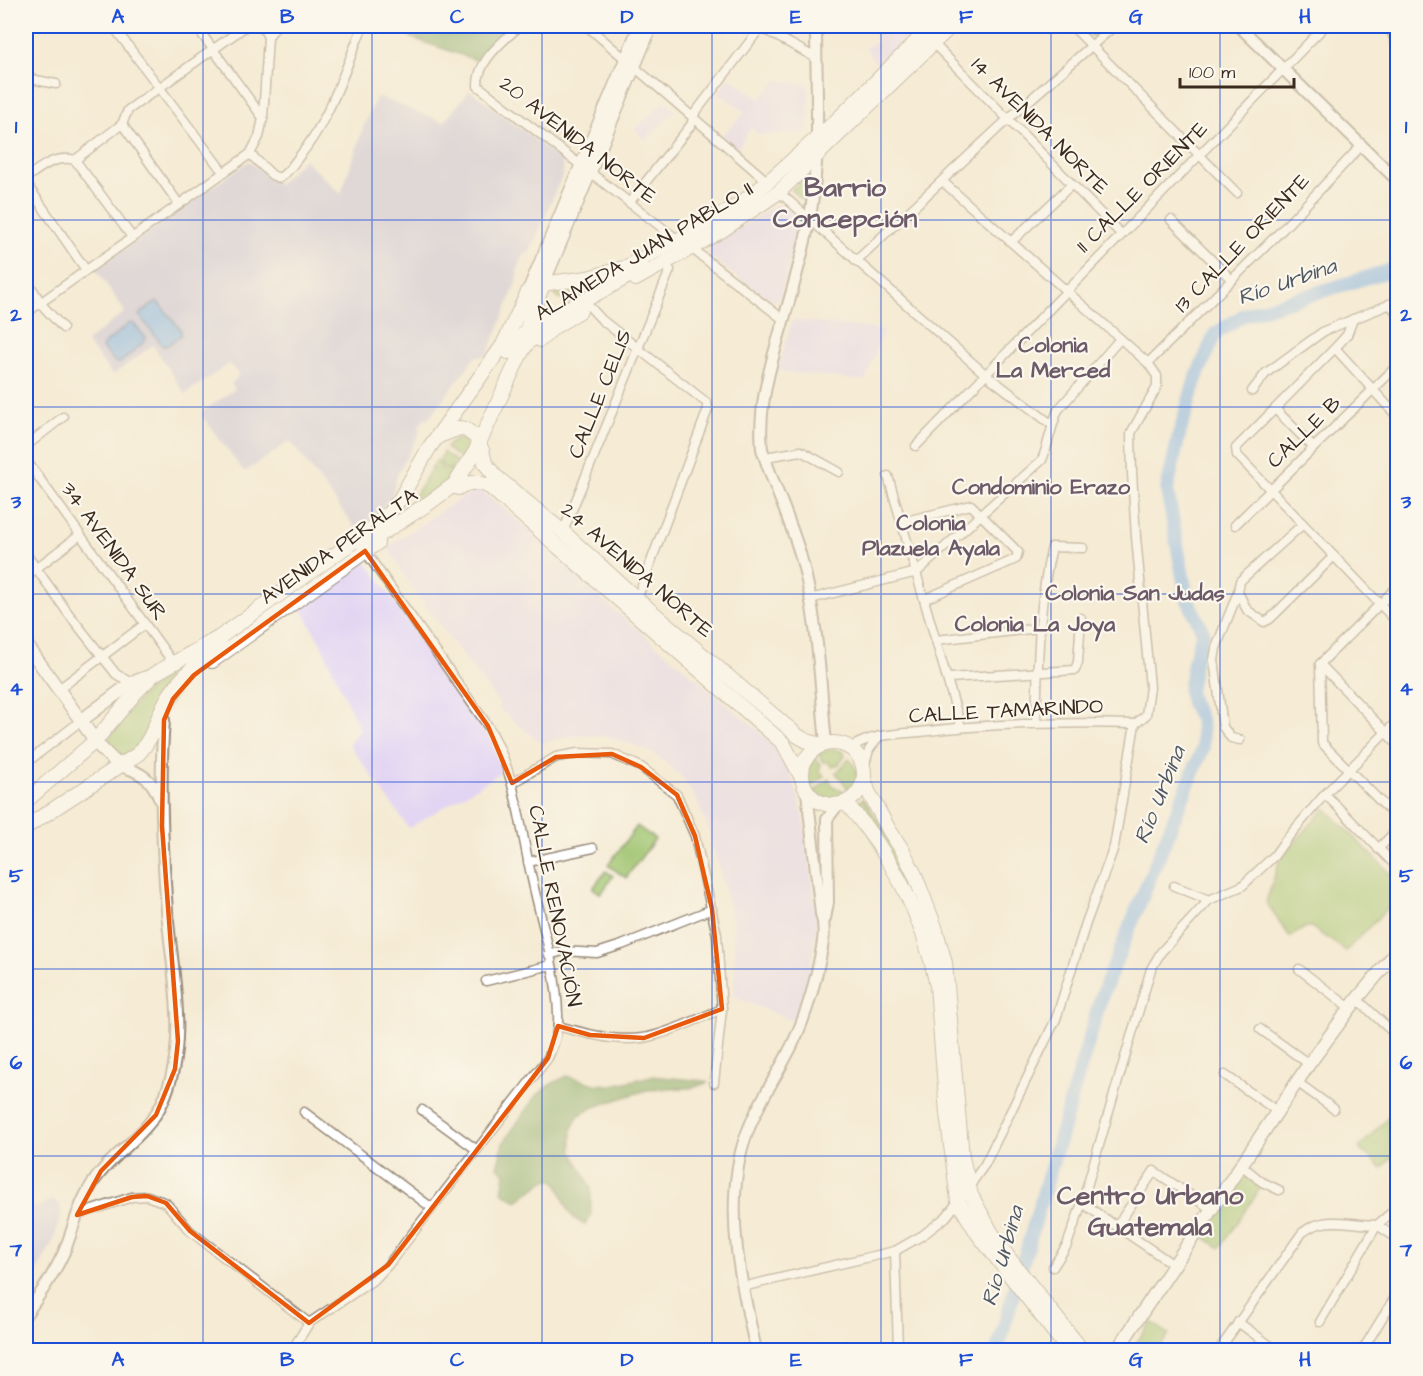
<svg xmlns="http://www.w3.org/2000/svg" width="1423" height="1376" font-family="'Architects Daughter',sans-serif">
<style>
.built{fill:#e2d4f3}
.industrial{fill:#c5c0da}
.green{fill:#9dc26c;stroke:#6c7645;stroke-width:1.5}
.forest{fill:#7ea860;stroke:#5c693f;stroke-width:1.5}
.water{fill:#7bb1e9;stroke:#5b6e84;stroke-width:1.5}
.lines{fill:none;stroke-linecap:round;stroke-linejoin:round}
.river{stroke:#7bb1e9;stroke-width:14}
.minor-casing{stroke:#988a79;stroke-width:11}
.tertiary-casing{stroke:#988a79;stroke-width:14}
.secondary-casing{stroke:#988a79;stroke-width:15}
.primary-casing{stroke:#988a79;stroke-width:16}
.minor{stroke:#fff;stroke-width:8}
.tertiary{stroke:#fff;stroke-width:10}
.secondary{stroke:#fff;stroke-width:12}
.primary{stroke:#fff;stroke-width:14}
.marked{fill:none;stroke:#e8590c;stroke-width:4.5;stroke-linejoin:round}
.grid{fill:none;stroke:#1d4ed8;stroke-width:1.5;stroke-opacity:0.55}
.labels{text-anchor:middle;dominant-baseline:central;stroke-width:4.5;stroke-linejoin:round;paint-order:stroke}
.street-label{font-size:21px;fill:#3b2a1e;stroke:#fbf7ec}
.water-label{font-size:22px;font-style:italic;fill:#515965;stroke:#fbf7ec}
.neighbourhood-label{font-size:22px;font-weight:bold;fill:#6c5a69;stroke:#fbf7ec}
.district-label{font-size:27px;font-weight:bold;fill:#6c5a69;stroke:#fbf7ec}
.neatline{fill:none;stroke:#1d4ed8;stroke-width:2}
.grid-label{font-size:20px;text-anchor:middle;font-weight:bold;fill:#1d4ed8}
</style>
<rect width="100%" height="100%" fill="#fbf7ec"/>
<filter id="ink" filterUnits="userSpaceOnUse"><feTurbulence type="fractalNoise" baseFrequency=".0167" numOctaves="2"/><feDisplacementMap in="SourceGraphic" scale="12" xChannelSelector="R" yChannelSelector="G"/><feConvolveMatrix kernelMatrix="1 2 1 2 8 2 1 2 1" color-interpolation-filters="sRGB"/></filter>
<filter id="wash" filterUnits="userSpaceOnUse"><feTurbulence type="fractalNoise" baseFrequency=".008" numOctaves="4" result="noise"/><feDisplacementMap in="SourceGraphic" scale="24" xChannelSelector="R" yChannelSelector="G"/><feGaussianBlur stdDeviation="1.35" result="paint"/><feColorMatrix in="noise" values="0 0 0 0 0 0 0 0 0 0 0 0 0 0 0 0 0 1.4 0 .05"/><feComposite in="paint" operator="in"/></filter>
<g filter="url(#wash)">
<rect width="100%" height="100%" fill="#f5ebd4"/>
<g class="built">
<path d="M871 26H912L915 29 876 64 865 47 877 42Z"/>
<path d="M729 77 760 99 777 80 809 85 808 133 759 135 751 127 737 150 721 136 746 112 718 93Z"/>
<path d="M664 101 675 111 644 141 635 129Z"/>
<path d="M776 205 787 208 793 213 800 226 782 292 779 299 774 301 769 300 711 258 709 253 713 244Z"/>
<path d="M792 320 884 330 865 381 777 371Z"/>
<path d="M474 489 480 490 486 494 556 551 601 599 773 743 785 761 798 796 805 827 817 923 810 970 795 1022 734 997 735 962 733 925 725 890 707 826 695 796 681 776 660 758 647 750 610 737 589 735 571 736 541 743 498 708 500 705 408 582 388 547Z"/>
<path d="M364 558 491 740 502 772 409 828 349 744 360 730 322 646 300 606Z"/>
</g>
<g class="industrial">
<path d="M470 90 562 160 563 173 530 252 524 255 517 271 518 279 488 354 484 357 476 356 428 420 425 419 419 426 420 433 398 472 391 498 374 517 357 530 290 441 247 471H243L202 416V412L235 389 231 384 239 375 229 364 185 394 153 345 113 375 86 342 125 312 96 269 249 161 278 184 304 159 341 194 365 122 377 96 444 122Z"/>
<path d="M51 1200 59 1203 62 1212 54 1240 26 1292V1205L37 1208Z"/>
</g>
<g class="green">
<path d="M1080 26H1108L1094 38Z"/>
<path d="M805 178V202L791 190Z"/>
<path d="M578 286 583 296 568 303 555 296 559 289Z"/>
<path d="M459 438 464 440 468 446 462 460 446 448 450 443Z"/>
<path d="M443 452 457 462V465L448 469 442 466 440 460Z"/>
<path d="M437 460 443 470 457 469 450 481 404 513Z"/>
<path d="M198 659 138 751 118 759 106 744 115 727 144 693 168 674Z"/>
<path d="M834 749 844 752 845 756 838 765 832 767 828 762H823L818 754 824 751Z"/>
<path d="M814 756 821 765 819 770 824 776 811 787C804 777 806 765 814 756Z"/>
<path d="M849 759C859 768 860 783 849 790L836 773Z"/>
<path d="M829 779 833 786 843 791 844 795C834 802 823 800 814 791Z"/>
<path d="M863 798 897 848 931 926 935 959 855 805Z"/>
<path d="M1325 808 1397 880V898L1346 951 1311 927H1306L1290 937 1266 902 1280 859Z"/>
<path d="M637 826 655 839 626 878 608 865Z"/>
<path d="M606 871 613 876 601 894 593 888Z"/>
<path d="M1397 1108V1152L1382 1168 1359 1148Z"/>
<path d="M1242 1170 1262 1186 1220 1248 1200 1234Z"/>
<path d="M1151 1322 1169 1334 1158 1350H1131Z"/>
</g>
<g class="forest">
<path d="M410 26H498L504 33 478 61 412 38 408 34Z"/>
<path d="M567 1076 595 1084 613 1085 651 1076 705 1081 708 1083 690 1088 647 1090 594 1107 578 1116 572 1129V1151L591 1187V1216L585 1224C563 1218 567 1194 554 1180H546L517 1201 502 1192 505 1173 497 1167 503 1143 535 1097 551 1084Z"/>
</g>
<g class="water">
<path d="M157 301 181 330V335L166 346H163L139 315Z"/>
<path d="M130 323 134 324 146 338 145 341 120 363H116L102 348 103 345Z"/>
</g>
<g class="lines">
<path class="river" d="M997 1350 1102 995 1203 748 1201 721 1192 703 1189 691 1194 662 1203 632 1187 598 1167 490 1179 435 1195 381 1215 334 1244 315 1398 268"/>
</g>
</g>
<g filter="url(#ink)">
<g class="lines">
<g class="minor-casing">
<g id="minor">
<path d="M113 26 223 172"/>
<path d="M196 26 263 118"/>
<path d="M519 26C503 42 477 60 478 86L678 240"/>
<path d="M587 26 768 182"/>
<path d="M758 26 816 58"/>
<path d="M1072 26 1237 193"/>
<path d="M268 37 276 26"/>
<path d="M933 43 1121 234"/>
<path d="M26 78 56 84"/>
<path d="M122 124 179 204"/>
<path d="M250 154 272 175 279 178C288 173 293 165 298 158 330 120 344 71 363 26"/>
<path d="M75 160 132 237"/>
<path d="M26 178C41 167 55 155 75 160L122 124 128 110 246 26"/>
<path d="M942 181 1148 363 1157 376V387L1131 433 1132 473 1136 537 1150 687 1146 715 1135 724 1114 847 1086 923 1056 1019 985 1164 968 1188"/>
<path d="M26 183 86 270"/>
<path d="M779 192 985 374 1051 424"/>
<path d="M629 203 691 125 695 113 761 27"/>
<path d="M1171 220 1232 280"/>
<path d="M1011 242 1071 185"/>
<path d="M691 248 784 320"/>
<path d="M856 261 1007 120 1114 26"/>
<path d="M26 279 43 306 63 328"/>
<path d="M1389 304 1398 313"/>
<path d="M589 306 602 320 707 403 708 409 637 599"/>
<path d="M26 313 250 154 259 137 263 118 268 37 262 26"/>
<path d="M1353 319 1347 335 1335 348 1236 448 1237 455 1398 623"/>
<path d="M1335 348 1395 414"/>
<path d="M1148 363 1282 230 1361 146"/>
<path d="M1252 391 1266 373 1324 331 1398 301"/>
<path d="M1275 409 1313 447"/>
<path d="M26 446 63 417"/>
<path d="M916 446 1325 26"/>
<path d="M765 457 801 451 839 472"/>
<path d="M26 460 174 664"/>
<path d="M888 476 961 727"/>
<path d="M902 522 971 505 1018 552 1016 559 925 599"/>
<path d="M1303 524 1240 581 1238 592 1247 610 1264 622 1270 619 1334 556"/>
<path d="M1235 525 1398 365"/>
<path d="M563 532 670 270"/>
<path d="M26 554 68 613 116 674 131 683"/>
<path d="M26 576 80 535"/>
<path d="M1398 586 1320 664 1322 743 1398 819"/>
<path d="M1238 592 1216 648 1214 660 1223 727 1231 738 1240 740"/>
<path d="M810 599 917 572 1042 460C1049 443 1051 426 1058 410L1120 339"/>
<path d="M936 640 1040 628"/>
<path d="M1320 664 1398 745"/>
<path d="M949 678 1075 670 1078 662 1081 618"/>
<path d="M59 689 145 624"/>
<path d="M1036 723C1038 665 1038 604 1052 547L1083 548"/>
<path d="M850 748C871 734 896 734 920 732 992 723 1063 722 1135 724"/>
<path d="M26 763 82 720"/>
<path d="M864 768 869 750 879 736"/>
<path d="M512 783 556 757 578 753 612 754 641 767 677 795 695 836 717 935 722 1009 714 1083"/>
<path d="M1325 794 1398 868"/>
<path d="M1378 849 1398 829"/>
<path d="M528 862 593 848"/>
<path d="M1174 886 1209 900"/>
<path d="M549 955 563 951 597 953 622 945 712 909"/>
<path d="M1299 969 1350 1008"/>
<path d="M486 981 551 965"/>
<path d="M1357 999 1398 1037"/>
<path d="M558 1026C588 1034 624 1045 656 1035 678 1029 700 1018 722 1009"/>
<path d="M1260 1029 1309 1064"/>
<path d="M1225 1075 1277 1111"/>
<path d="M1297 1082 1334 1109"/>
<path d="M422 1110 477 1150"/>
<path d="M304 1112 432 1208"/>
<path d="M1240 1164 1262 1182 1279 1190"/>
<path d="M1082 1203 1174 1265"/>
<path d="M77 1215 132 1197 147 1196 166 1203 190 1231 309 1323"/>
<path d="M1117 1226 1154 1171 1211 1209"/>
<path d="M895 1251 898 1350"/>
<path d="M1053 1267 1067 1245 1082 1203 1151 969 1161 952 1209 900 1242 886 1274 856 1284 842 1325 794 1398 720"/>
<path d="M742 1287 895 1251 923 1235 946 1217 961 1198"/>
<path d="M1238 1322 1276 1350"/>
<path d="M1320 1322 1377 1225 1398 1239"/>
<path d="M1365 1346 1398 1292"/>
<path d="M292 1350 309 1323 375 1279 388 1265 548 1058C555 1044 559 1029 558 1014 557 971 541 921 532 879 520 828 516 772 488 726L365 551"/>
<path d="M1219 1350 1302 1233C1325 1214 1349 1225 1377 1225L1398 1207"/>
</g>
</g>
<g class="tertiary-casing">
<g id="tertiary">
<path d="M816 26C816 89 821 154 810 217 803 256 791 295 780 332 769 371 758 408 762 449 773 485 791 521 801 557 818 617 820 681 826 744"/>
<path d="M1239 26 1398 181"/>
<path d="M1391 26 1398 45"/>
<path d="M128 768C144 775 153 781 159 798"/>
<path d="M825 919 828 902 827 819 837 806"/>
<path d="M26 1314C40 1295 54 1274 64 1252 73 1231 77 1208 89 1189 108 1155 145 1139 162 1103 190 1044 172 973 167 911 162 847 159 784 164 720"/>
<path d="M756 1350C742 1287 726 1221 740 1156 748 1120 769 1089 786 1057 803 1026 813 993 820 958 823 944 826 928 821 914L807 792"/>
</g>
</g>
<g class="secondary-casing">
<g id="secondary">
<path d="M543 284 651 26"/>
<path d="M529 290 640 26"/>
<path d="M26 644 99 746 114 761 128 768"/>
<path d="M82 720 131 683 153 675"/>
<path d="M1117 1350 1309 1064 1357 999 1398 950"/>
</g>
</g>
<g class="primary-casing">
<g id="primary">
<path d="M636 279 721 231 779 192 951 26"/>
<path d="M525 334 543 284"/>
<path d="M540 340 554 327 580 311"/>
<path d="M508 352C528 323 551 317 581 302 602 291 622 280 643 268"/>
<path d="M439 436 460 428 465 429 476 437 482 450 485 463 495 476 563 532 637 599 798 736 807 741 822 745"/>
<path d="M458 488C469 481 479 481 490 487L783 743 802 778"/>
<path d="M364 545 429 503 455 484 475 452 519 357 526 345 542 327"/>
<path d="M212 661 377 543"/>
<circle cx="833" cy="774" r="31"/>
<path d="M864 778 868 791 889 830 903 851 915 875 935 927 945 963 962 1157 971 1195 991 1232 1008 1257 1082 1350"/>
<path d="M26 801 95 741 136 692 154 674 220 637 371 529 389 513 400 499 429 448 503 345 529 290 549 283 588 278 624 268 678 240 740 204 768 182 836 121 932 26"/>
<path d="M846 803C892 855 924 918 937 986L947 1113 958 1201 978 1234 1068 1350"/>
<path d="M26 827 138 754C153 739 156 719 166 701 179 678 200 661 220 644"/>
</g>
</g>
<use href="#minor" class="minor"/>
<use href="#tertiary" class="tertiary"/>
<use href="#secondary" class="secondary"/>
<use href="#primary" class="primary"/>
</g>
</g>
<path d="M0 0H1423V1376H0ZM365 551 488 726 512 783 556 757 612 754 641 767 677 795 695 836 712 909 722 1009 644 1038 590 1035 558 1026 548 1058 388 1265 309 1323 190 1231 166 1203 147 1196 132 1197 77 1215 101 1171 156 1115 175 1069 178 1041 162 826 164 720 173 699 194 675Z" fill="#f5ebd4" fill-opacity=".55" fill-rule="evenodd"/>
<path class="marked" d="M365 551 488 726 512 783 556 757 612 754 641 767 677 795 695 836 712 909 722 1009 644 1038 590 1035 558 1026 548 1058 388 1265 309 1323 190 1231 166 1203 147 1196 132 1197 77 1215 101 1171 156 1115 175 1069 178 1041 162 826 164 720 173 699 194 675Z"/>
<path class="grid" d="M203 26V1350M372 26V1350M542 26V1350M712 26V1350M881 26V1350M1051 26V1350M1220 26V1350M26 220H1398M26 407H1398M26 594H1398M26 782H1398M26 969H1398M26 1156H1398"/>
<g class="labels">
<g class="street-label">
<text transform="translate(1040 126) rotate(45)">14 AVENIDA NORTE</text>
<text transform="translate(578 140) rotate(38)">20 AVENIDA NORTE</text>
<text transform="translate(1142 187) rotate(-45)">11 CALLE ORIENTE</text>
<text transform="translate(1242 243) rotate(-46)">13 CALLE ORIENTE</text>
<text transform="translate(644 251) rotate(-31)">ALAMEDA JUAN PABLO II</text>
<text transform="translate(600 394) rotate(-68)">CALLE CELIS</text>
<text transform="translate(1304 432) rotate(-44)">CALLE B</text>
<text transform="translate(339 546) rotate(-35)">AVENIDA PERALTA</text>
<text transform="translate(114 551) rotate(54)">34 AVENIDA SUR</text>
<text transform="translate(637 570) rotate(41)">24 AVENIDA NORTE</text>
<text transform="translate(1006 711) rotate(-3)">CALLE TAMARINDO</text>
<text transform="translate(555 906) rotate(79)">CALLE RENOVACIÓN</text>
</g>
<g class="water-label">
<text transform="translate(1287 282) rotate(-19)">Río Urbina</text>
<text transform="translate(1160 795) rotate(-68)">Río Urbina</text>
<text transform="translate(1003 1256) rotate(-74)">Río Urbina</text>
</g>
<g class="neighbourhood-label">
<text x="1053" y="345">Colonia<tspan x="1053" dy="25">La Merced</tspan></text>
<text x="1041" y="487">Condominio Erazo</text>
<text x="931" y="523">Colonia<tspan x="931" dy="25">Plazuela Ayala</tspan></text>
<text x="1135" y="593">Colonia San Judas</text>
<text x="1035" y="624">Colonia La Joya</text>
</g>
<g class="district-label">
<text x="845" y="188">Barrio<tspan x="845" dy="31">Concepción</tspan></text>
<text x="1150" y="1196">Centro Urbano<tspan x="1150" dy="31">Guatemala</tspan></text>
</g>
</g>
<rect width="1423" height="1376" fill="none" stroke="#fbf7ec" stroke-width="66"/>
<path d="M1180 78v9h114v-9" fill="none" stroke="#3b2a1e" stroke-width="3"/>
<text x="1189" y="78" font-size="18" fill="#3b2a1e" stroke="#fbf7ec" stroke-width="4.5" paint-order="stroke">100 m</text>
<rect x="33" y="33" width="1357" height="1310" class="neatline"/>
<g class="grid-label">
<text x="118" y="23">A</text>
<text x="287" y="23">B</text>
<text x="457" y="23">C</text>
<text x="627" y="23">D</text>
<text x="796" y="23">E</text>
<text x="966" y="23">F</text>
<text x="1136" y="23">G</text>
<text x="1305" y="23">H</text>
<text x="16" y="133">1</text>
<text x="1406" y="133">1</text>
<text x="16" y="321">2</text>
<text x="1406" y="321">2</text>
<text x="16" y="508">3</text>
<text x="1406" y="508">3</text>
<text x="16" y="695">4</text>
<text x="1406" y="695">4</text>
<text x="16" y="882">5</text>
<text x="1406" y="882">5</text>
<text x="16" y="1069">6</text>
<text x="1406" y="1069">6</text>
<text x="16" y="1256">7</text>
<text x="1406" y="1256">7</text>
<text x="118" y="1366">A</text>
<text x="287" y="1366">B</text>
<text x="457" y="1366">C</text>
<text x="627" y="1366">D</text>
<text x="796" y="1366">E</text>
<text x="966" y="1366">F</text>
<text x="1136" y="1366">G</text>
<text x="1305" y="1366">H</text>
</g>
</svg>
